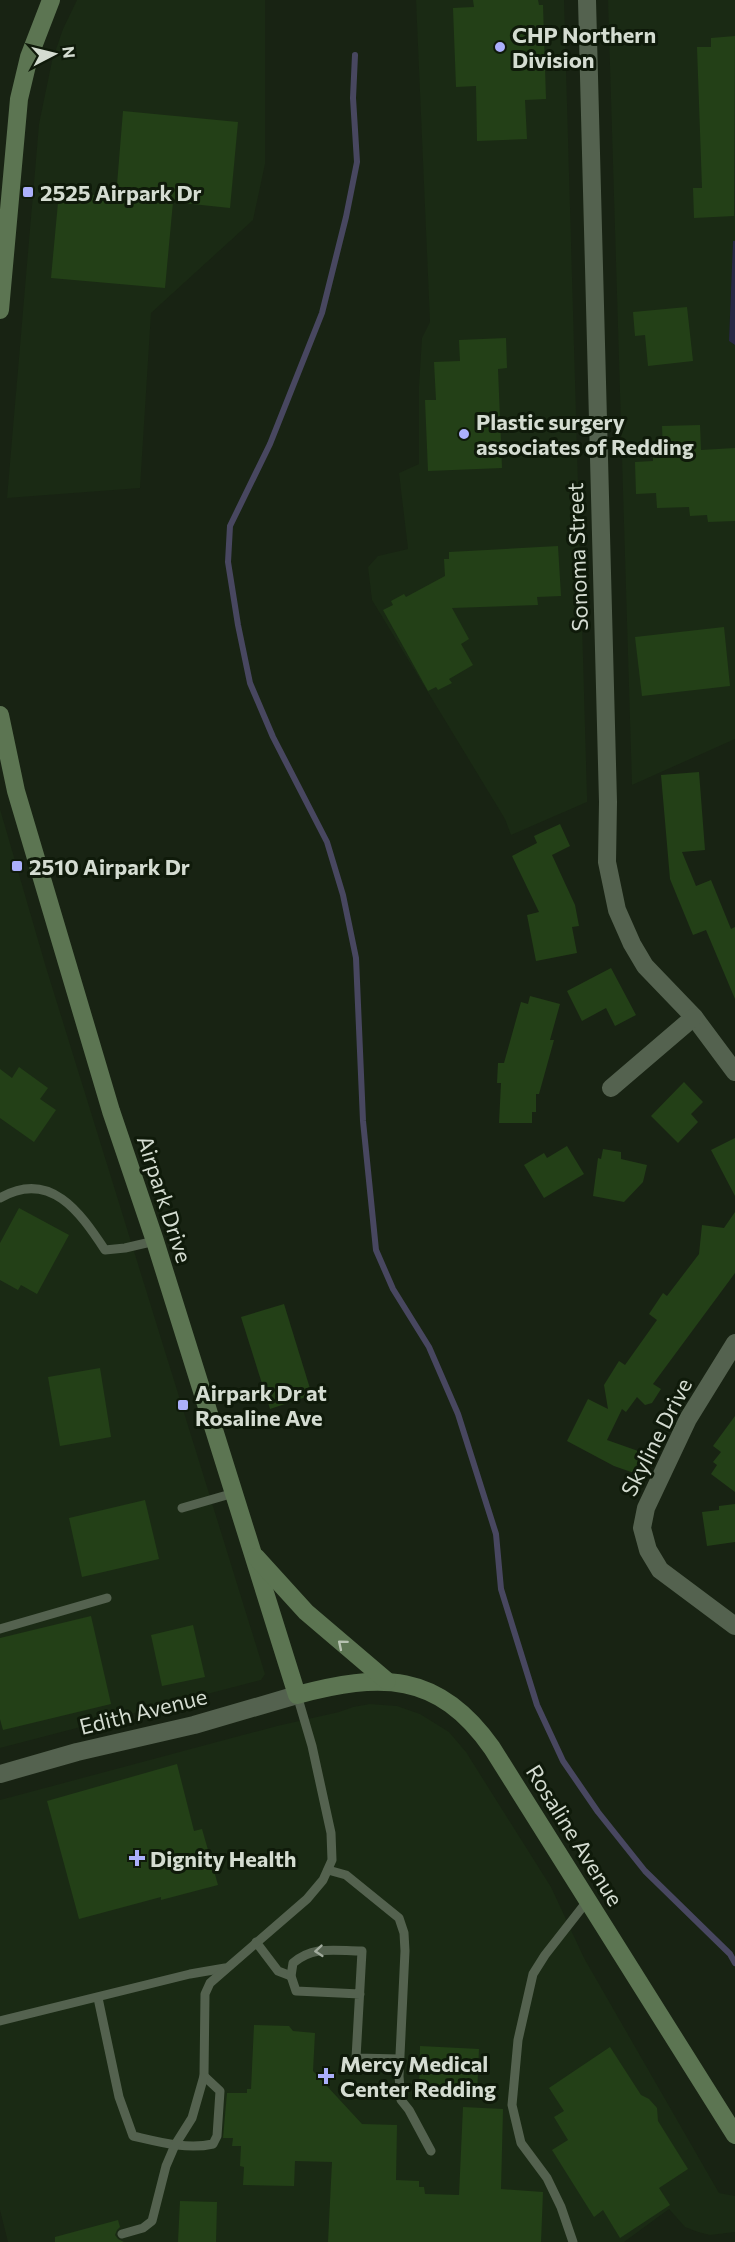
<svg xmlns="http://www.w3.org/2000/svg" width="735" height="2242" font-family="Commissioner,sans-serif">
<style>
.built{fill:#1a2a14}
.green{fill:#282945}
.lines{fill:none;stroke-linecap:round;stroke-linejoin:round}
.stream{stroke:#484760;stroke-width:6}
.building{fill:#234017}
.lane{stroke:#54624f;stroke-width:9}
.street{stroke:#54624f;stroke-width:18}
.secondary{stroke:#5c7552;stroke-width:18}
.oneway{stroke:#b6c2b1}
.oneway2{stroke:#a1ab9d}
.poi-dot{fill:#abaffb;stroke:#0f1a0a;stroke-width:2}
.labels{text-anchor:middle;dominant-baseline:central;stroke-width:6;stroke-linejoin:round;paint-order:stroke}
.poi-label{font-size:22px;font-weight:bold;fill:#d4dcd1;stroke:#0f1a0a;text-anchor:start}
.street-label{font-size:22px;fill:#d4dcd1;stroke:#0f1a0a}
</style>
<rect width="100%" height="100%" fill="#182313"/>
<g class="built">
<path d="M77 0H265V164L253 220 151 313 140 488 7 498 39 124 52 61 63 29Z"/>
<path d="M416 0H564L587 796V802L511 835 505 819 372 600 368 567 378 556 408 549 399 473 419 464V386L422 338 430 322Z"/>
<path d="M608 0H735V241H733L729 341 735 345V739L632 785Z"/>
<path d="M0 809 45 964 265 1674 261 1680 0 1748Z"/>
<path d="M370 1704 397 1706 420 1714 449 1732 466 1752 551 1887 584 1958 719 2193 735 2196V2232L710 2235 698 2232 685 2227 669 2209 624 2242H8L0 2210V1800L277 1726 339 1712 353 1707Z"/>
</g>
<path class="green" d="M733 241H735V345L729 341Z"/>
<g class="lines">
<path class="stream" d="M355 55 353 98 357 162 346 217 322 313 270 444 230 526 228 562 238 625 250 683 273 737 327 842 343 895 356 958 363 1121 376 1250 393 1289 429 1347 458 1414 496 1534 501 1589 537 1705 563 1761 598 1812 645 1871 730 1954 735 1963"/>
</g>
<g class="building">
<path d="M473 0H538L539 5H543L546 99 525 100 527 139 477 141 476 86 456 87 453 8 474 7Z"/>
<path d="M735 36 734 216 694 218 693 188H702L697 47H711V38Z"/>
<path d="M123 111 238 122 230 208 173 202 165 288 51 278 59 192 116 197Z"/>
<path d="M687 307 693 361 648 366 645 335 635 336 633 312Z"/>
<path d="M506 338 507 368 498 369 502 468 428 471 425 400H436L434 362 460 361 459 340Z"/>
<path d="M700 425 701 450 735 448V521L708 522 707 515 690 516 689 507 657 508 656 493 636 494 635 462 653 461V451H663L662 426Z"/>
<path d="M558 546 561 596 537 597 538 605 452 608 469 639 461 644 473 665 449 679 452 683 438 690 436 687 428 691 383 610 393 605 391 601 404 594 406 597 445 576 444 559H449V552Z"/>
<path d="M724 627 730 686 642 696 635 637Z"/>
<path d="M699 772 705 850 682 852 696 886 711 880 731 929 735 927V999L706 930 693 935 670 879 661 775Z"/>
<path d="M560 824 570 846 552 855 575 905 579 926 572 927 577 953 536 961 527 915 539 912 512 856 537 843 534 836Z"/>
<path d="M611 968 636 1015 615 1026 606 1008 582 1021 567 991Z"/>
<path d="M530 996 560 1004 550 1040H554L539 1094H536V1112H532V1123H499L501 1083H497L498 1063H504L521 1002 528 1004Z"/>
<path d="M19 1067 48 1088 40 1099 56 1110 34 1142 0 1118V1069L12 1078Z"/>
<path d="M684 1082 703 1102 691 1114 698 1122 678 1143 651 1116Z"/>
<path d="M735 1138V1196L711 1150Z"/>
<path d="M567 1146 584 1174 544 1198 524 1165 544 1153 547 1158Z"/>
<path d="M603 1149 621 1152V1159L647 1165 643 1182 624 1202 593 1196 598 1158 601 1159Z"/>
<path d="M19 1208 69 1235 37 1294 21 1285 18 1290 0 1280V1243Z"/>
<path d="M735 1212V1273L653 1384 661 1389 652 1403 645 1405 637 1397 626 1412 622 1409 607 1440 641 1452 634 1473 614 1466 567 1441 588 1399 608 1409 604 1385 619 1361 625 1365 657 1320 649 1314 663 1293 667 1296 699 1254 702 1225 724 1228Z"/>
<path d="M284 1304 312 1395 270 1409 241 1317Z"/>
<path d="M100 1368 111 1437 60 1446 48 1377Z"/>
<path d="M735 1416V1492L711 1474 717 1465 713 1462 721 1452 713 1446Z"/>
<path d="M145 1500 159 1559 82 1577 69 1518Z"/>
<path d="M735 1504V1542L707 1546 702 1512 719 1510V1506Z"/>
<path d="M91 1616 111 1704 3 1730 0 1719V1638Z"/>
<path d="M193 1625 205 1677 162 1686 151 1635Z"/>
<path d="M177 1764 194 1831 202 1829 218 1885 161 1900V1897L79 1919 47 1801Z"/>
<path d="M254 2025 289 2026 293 2031 315 2033 313 2071 362 2124 397 2125 396 2180 419 2181V2187H424L425 2194 459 2195 463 2107 503 2109 501 2189 543 2192 541 2242H328L332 2162 295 2161 294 2186 243 2185 244 2167 240 2166 241 2146H232L233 2138H223L227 2093H247V2089H251Z"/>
<path d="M420 2046 479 2049 477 2094 419 2093Z"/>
<path d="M610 2047 641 2095 649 2099 657 2108 658 2121 688 2169 659 2188 670 2205 620 2238 603 2210 594 2217 552 2150 568 2140 554 2117 564 2111 549 2088Z"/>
<path d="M180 2201 217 2202 216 2242H178Z"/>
<path d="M118 2220 120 2227 117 2230 115 2235 118 2239 124 2242H55V2237Z"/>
</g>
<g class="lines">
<g class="lane">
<path d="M0 1198C50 1169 80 1212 105 1250L125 1248 155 1241"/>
<path d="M182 1508 234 1493"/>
<path d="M0 1629 107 1598"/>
<path d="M328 1870 346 1875 399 1918 404 1933 405 1951 399 2076 401 2100 409 2110 431 2151"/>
<path d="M256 1942 278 1971 291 1976"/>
<path d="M360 1994 296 1991 291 1976 293 1963C314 1945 336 1951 362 1951L356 2058 400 2059"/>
<path d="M98 1998 119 2097 133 2136C159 2142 187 2150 213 2144L217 2136 220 2091 204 2076"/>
<path d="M0 2021 190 1974 225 1968"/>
<path d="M122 2234 143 2228 152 2221 166 2166 175 2145 192 2118 204 2076 205 1994 210 1983 307 1899 323 1880 332 1860 331 1833 312 1746 297 1695"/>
<path d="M573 2242 561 2207 547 2178 521 2143 512 2105 518 2040 533 1974 545 1955 588 1900"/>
</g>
<g class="street">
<path d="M587 0 608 802 607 862 617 910 632 944 645 966 694 1017 735 1072"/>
<path d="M611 1088 694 1017"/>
<path d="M735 1343 688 1419 646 1508 642 1528 648 1550 660 1570 735 1626"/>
<path d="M0 1774 77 1752 194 1725 297 1695"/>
</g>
<g class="secondary">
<path d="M0 310 19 99 29 57 51 0"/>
<path d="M0 715 16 791 111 1111 155 1241 297 1695C380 1673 438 1671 492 1748L735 2135"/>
<path d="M256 1557 306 1612 387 1681"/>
</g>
</g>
<defs><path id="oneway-chevron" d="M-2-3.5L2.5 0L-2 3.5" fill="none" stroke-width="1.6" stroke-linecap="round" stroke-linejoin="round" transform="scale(1.5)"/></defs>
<use class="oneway" href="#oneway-chevron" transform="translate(342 1644) rotate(-140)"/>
<use class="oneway2" href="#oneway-chevron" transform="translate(319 1951) rotate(175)"/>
<g class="poi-dot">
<circle cx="500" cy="47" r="6"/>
<rect x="22" y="186" width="12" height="12" rx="3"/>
<circle cx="464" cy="434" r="6"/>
<rect x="11" y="860" width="12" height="12" rx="3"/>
<rect x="177" y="1399" width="12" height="12" rx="3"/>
<path d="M134 1849h6v6h6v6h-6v6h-6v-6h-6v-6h6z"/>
<path d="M323 2067h6v6h6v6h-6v6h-6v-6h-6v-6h6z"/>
</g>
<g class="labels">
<g class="poi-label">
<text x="512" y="34">CHP Northern<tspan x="512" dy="25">Division</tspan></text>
<text x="40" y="192">2525 Airpark Dr</text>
<text x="476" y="421">Plastic surgery<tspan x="476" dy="25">associates of Redding</tspan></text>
<text x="29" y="866">2510 Airpark Dr</text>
<text x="195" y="1392">Airpark Dr at<tspan x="195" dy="25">Rosaline Ave</tspan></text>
<text x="150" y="1858">Dignity Health</text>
<text x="340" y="2063">Mercy Medical<tspan x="340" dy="25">Center Redding</tspan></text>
</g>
<g class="street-label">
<text transform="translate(577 557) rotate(-92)">Sonoma Street</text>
<text transform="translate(165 1199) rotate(72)">Airpark Drive</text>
<text transform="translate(656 1437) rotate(-63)">Skyline Drive</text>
<text transform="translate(143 1711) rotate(-14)">Edith Avenue</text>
<text transform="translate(575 1835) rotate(58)">Rosaline Avenue</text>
</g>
</g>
<g transform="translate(54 54) rotate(83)" stroke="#0f1a0a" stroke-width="4.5" paint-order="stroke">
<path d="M0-4.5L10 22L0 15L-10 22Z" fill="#d4dcd1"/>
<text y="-9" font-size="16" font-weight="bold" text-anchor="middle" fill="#d4dcd1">N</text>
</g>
</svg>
